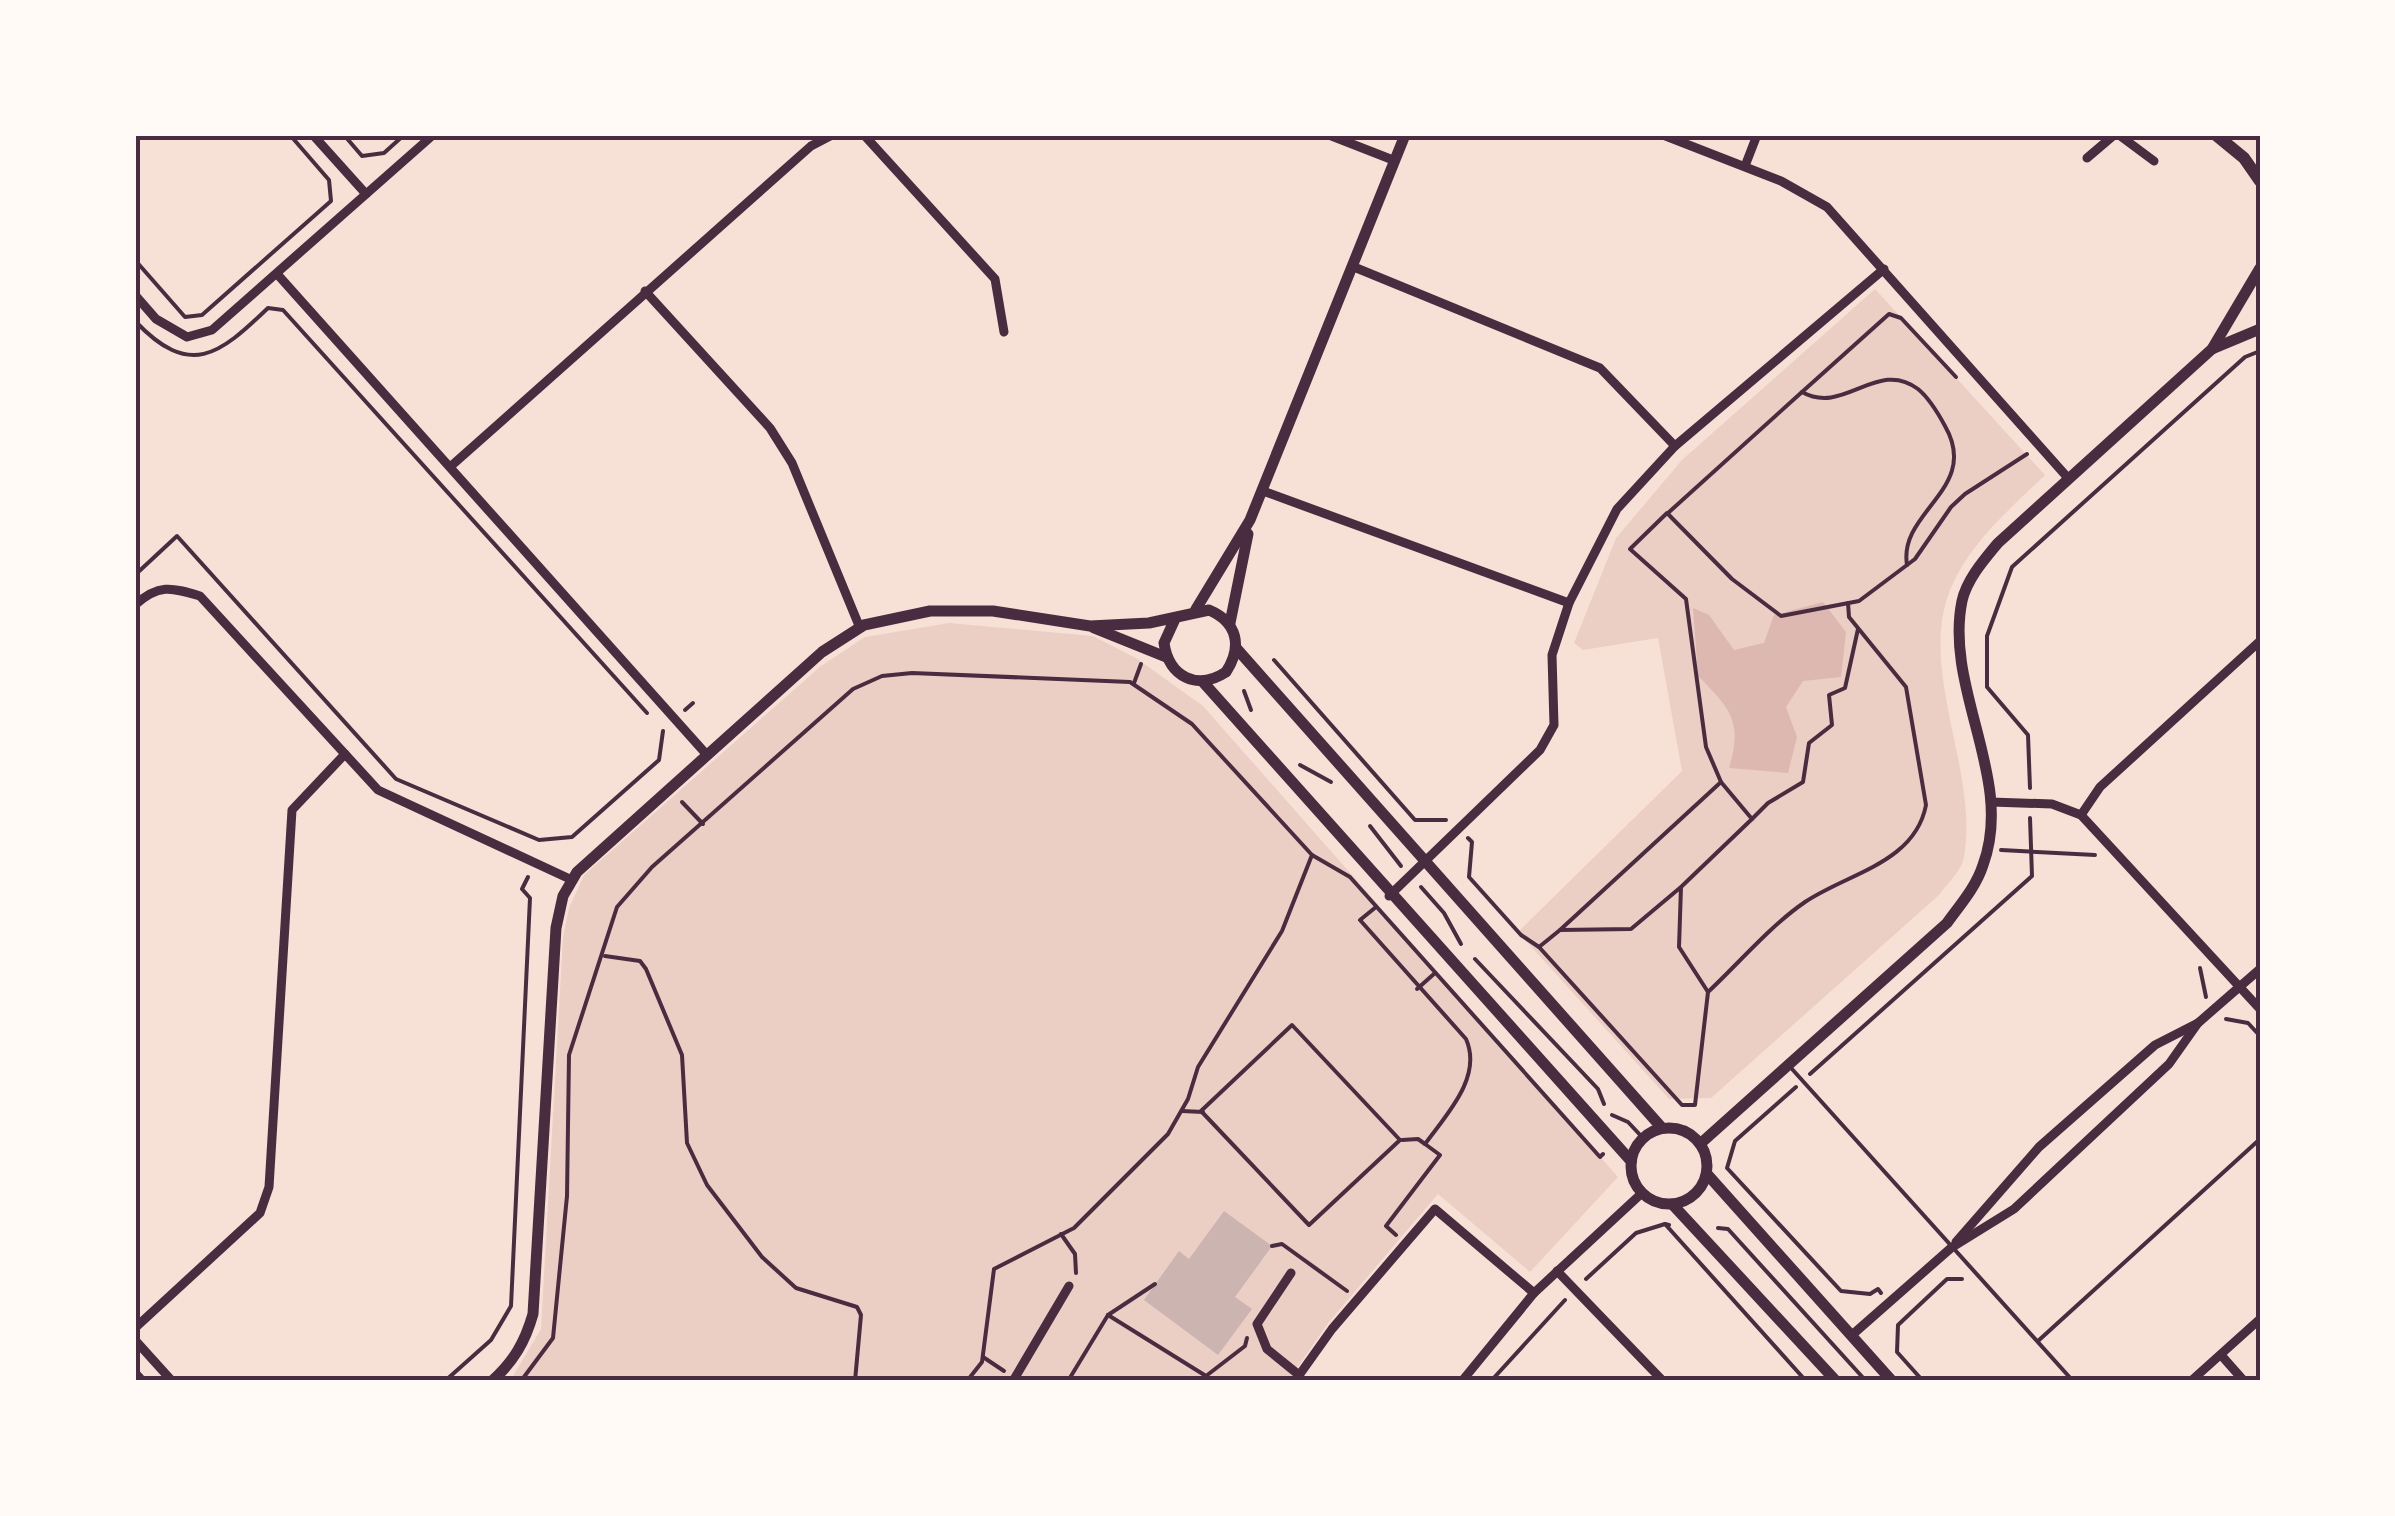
<svg xmlns="http://www.w3.org/2000/svg" width="2395" height="1516" font-family="'Crimson Pro',serif">
<style>
.green{fill:#ebcfc5}
.water{fill:#dcb8b0}
.building{fill:#ccb4b1}
.lines{fill:none;stroke-linecap:round;stroke-linejoin:round}
.path{stroke:#4a2c40;stroke-width:4}
.service{stroke:#4a2c40;stroke-width:4}
.minor{stroke:#4a2c40;stroke-width:9}
.tertiary{stroke:#4a2c40;stroke-width:11}
.secondary{stroke:#4a2c40;stroke-width:12}
.neatline{fill:none;stroke:#4a2c40;stroke-width:4}
</style>
<rect width="100%" height="100%" fill="#f7e1d7"/>
<g class="green">
<path d="M1875 289 2045 475C2009 510 1968 544 1949 593 1919 673 1979 773 1964 857 1962 870 1947 884 1939 895L1711 1098 1669 1099 1518 932 1682 771 1658 638 1583 650 1574 643 1616 538 1682 460Z"/>
<path d="M949 623 1093 636 1136 658 1203 706 1618 1177 1530 1272 1438 1194 1329 1322 1288 1381H510L541 1329 563 937 569 908 584 875 821 666 865 637Z"/>
</g>
<path class="water" d="M1823 602 1846 632 1841 677 1803 681 1786 707 1797 737 1788 773 1729 768C1743 722 1731 709 1698 676L1693 608 1709 615 1734 650 1764 643 1774 615Z"/>
<path class="building" d="M1224 1211 1272 1246 1235 1297 1252 1309 1218 1355 1144 1300 1179 1251 1189 1259Z"/>
<g class="lines">
<g class="path">
<path d="M344 135 362 156 384 153 404 135"/>
<path d="M135 260 185 317 202 315 331 201 329 180 290 135"/>
<path d="M135 321C190 379 219 355 268 308L283 310 647 713"/>
<path d="M1802 392 1889 314 1901 318 1956 377"/>
<path d="M1668 513 1802 392C1844 416 1877 358 1918 389 1929 398 1938 413 1945 426 1981 489 1898 511 1907 565"/>
<path d="M135 575 177 536 396 779 539 840 572 837 659 760 663 731"/>
<path d="M1274 660 1415 820H1446"/>
<path d="M1134 683 1141 664"/>
<path d="M1244 691 1251 710"/>
<path d="M685 710 693 703"/>
<path d="M1300 765 1331 782"/>
<path d="M2030 788 2028 735 1987 687V636L2012 567 2245 357 2260 351"/>
<path d="M682 802 703 824"/>
<path d="M1752 819 1768 803 1803 782 1809 743 1832 725 1829 695 1845 688 1858 629"/>
<path d="M1370 826 1401 866"/>
<path d="M1468 838 1472 842 1469 877 1521 935 1539 947"/>
<path d="M2001 850 2095 855"/>
<path d="M1312 855 1350 877 1600 1157 1603 1154"/>
<path d="M1421 887 1444 913 1461 944"/>
<path d="M1681 887 1631 929 1560 930 1539 947 1682 1105H1695L1708 992 1679 947 1681 887 1752 819 1721 782 1706 747 1686 599 1630 549 1667 513 1732 579 1781 616 1859 601 1915 559 1951 507 1965 494 2027 454"/>
<path d="M1376 907 1360 920 1466 1039C1483 1077 1446 1115 1425 1144L1440 1155 1386 1226 1396 1235"/>
<path d="M1560 930 1721 782"/>
<path d="M605 956 640 961 646 969 682 1055 687 1143 707 1185 762 1257 796 1288 857 1307 861 1315 855 1381"/>
<path d="M1475 959 1598 1089 1604 1104"/>
<path d="M2200 968 2206 997"/>
<path d="M1417 989 1435 973"/>
<path d="M1708 992C1739 963 1770 926 1805 902 1848 873 1915 863 1926 805L1906 687 1849 617 1848 603"/>
<path d="M2226 1019 2248 1023 2260 1036"/>
<path d="M1292 1025 1400 1140 1309 1225 1201 1111Z"/>
<path d="M1810 1074 2032 876 2030 818"/>
<path d="M1796 1087 1735 1141 1727 1168 1841 1291 1870 1294 1878 1289 1881 1293"/>
<path d="M1182 1111 1203 1112"/>
<path d="M1612 1115 1628 1122 1643 1138"/>
<path d="M1402 1140 1418 1139 1425 1144"/>
<path d="M1669 1225 1665 1224 1806 1381"/>
<path d="M1718 1228 1728 1229 1866 1381"/>
<path d="M1061 1234 1075 1254 1076 1273"/>
<path d="M1272 1246 1282 1244 1347 1291"/>
<path d="M1586 1279 1636 1233 1665 1224"/>
<path d="M1108 1315 1155 1284"/>
<path d="M983 1357 1004 1371"/>
<path d="M135 1369 146 1381"/>
<path d="M445 1381 491 1340 511 1306 530 898 522 889 528 877"/>
<path d="M521 1381 553 1338 567 1196 569 1055 617 907 652 867 853 689 882 676 912 673 1130 682 1192 724 1312 855 1282 931 1198 1067 1188 1099 1168 1134 1074 1228 994 1269 982 1362 967 1381"/>
<path d="M1068 1381 1108 1315 1206 1376 1245 1346 1247 1338"/>
<path d="M1491 1381 1565 1300"/>
<path d="M1923 1381 1897 1352 1898 1325 1947 1279H1962"/>
</g>
<g class="service">
<path d="M1792 1069 2073 1381"/>
<path d="M2038 1341 2260 1139"/>
</g>
<g class="minor">
<path d="M313 135 366 194"/>
<path d="M864 135 995 279 1004 332"/>
<path d="M1329 135 1393 160"/>
<path d="M1663 135 1781 181 1827 207 2068 478"/>
<path d="M2119 135 2154 161"/>
<path d="M2087 158 2114 135"/>
<path d="M1745 166 1757 135"/>
<path d="M1354 267 1600 368 1675 446"/>
<path d="M278 275 707 755"/>
<path d="M645 291 770 428 792 463 860 628"/>
<path d="M135 295 156 319 187 337 212 330 433 135"/>
<path d="M450 467 811 146 832 135"/>
<path d="M1263 491 1569 603"/>
<path d="M135 605C158 584 171 587 200 596L378 790 572 880"/>
<path d="M1991 802 2052 804 2081 815 2260 1009"/>
<path d="M2081 815 2100 787 2260 641"/>
<path d="M1389 896 1540 750 1554 725 1552 655 1569 603 1617 509 1675 446 1884 269"/>
<path d="M1956 1242 2039 1147 2155 1045 2198 1023 2260 969"/>
<path d="M1557 1271 1663 1381"/>
<path d="M1291 1273 1257 1324 1267 1349 1299 1375"/>
<path d="M135 1328 260 1213 269 1187 292 810 345 754"/>
<path d="M1852 1335 1951 1248 2014 1209 2169 1064 2198 1023"/>
<path d="M135 1340 172 1381"/>
<path d="M2221 1355 2244 1381"/>
<path d="M1013 1381 1069 1286"/>
<path d="M1295 1381 1332 1329 1435 1209 1534 1293"/>
<path d="M1462 1381 1534 1293 1642 1193"/>
<path d="M2191 1381 2260 1319"/>
</g>
<g class="tertiary">
<path d="M2212 349 2260 329"/>
<path d="M1196 609 1250 520 1405 135"/>
<path d="M1230 623 1248 534"/>
<path d="M1094 628 1166 657"/>
<path d="M1237 649 1662 1128"/>
<path d="M1203 682 1631 1161"/>
<circle cx="1669" cy="1166" r="38"/>
<path d="M1700 1144 1947 923C1960 905 1976 887 1983 865 2015 779 1944 689 1962 601 1967 579 1984 560 1998 543L2212 349 2260 268"/>
<path d="M1707 1174 1892 1381"/>
<path d="M1673 1205 1836 1381"/>
<path d="M492 1381C514 1361 525 1342 533 1314L556 928 563 896 577 872 822 652 864 625 930 611H993L1090 626 1149 623 1209 610C1237 622 1243 646 1226 672 1197 691 1169 677 1164 643L1175 619"/>
</g>
<path class="secondary" d="M2216 135 2244 158 2260 181"/>
</g>
<rect width="2395" height="1516" fill="none" stroke="#fffaf5" stroke-width="275"/>
<rect x="138" y="138" width="2120" height="1240" class="neatline"/>
</svg>
